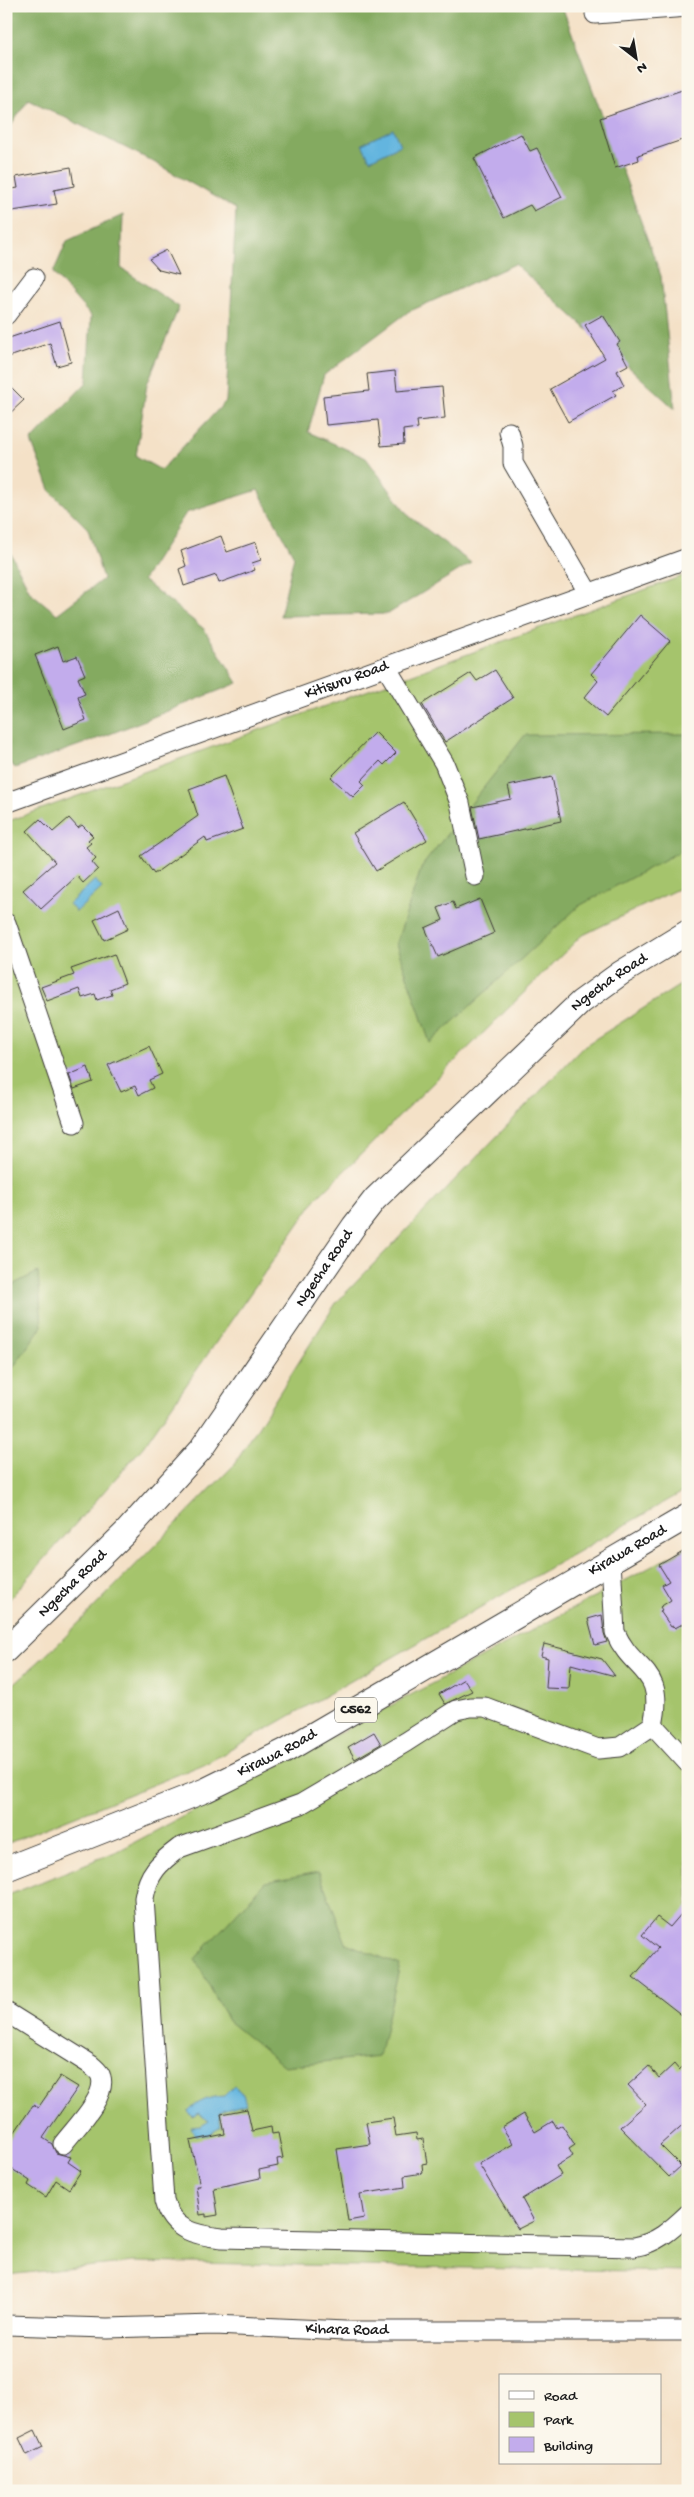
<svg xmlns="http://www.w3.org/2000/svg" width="694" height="2497" font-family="'Gochi Hand',sans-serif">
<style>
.green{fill:#a5c46c;stroke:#607044}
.forest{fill:#84aa60;stroke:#50633e}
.water{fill:#63b5df;stroke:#40687e}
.building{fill:#c2acec}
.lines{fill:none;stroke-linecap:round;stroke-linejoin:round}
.minor-casing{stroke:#3c3a36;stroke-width:21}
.major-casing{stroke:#3c3a36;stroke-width:26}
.minor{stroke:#fff;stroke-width:19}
.major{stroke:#fff;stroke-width:24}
.labels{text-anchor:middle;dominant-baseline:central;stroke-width:4;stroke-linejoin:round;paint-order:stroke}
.shield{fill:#fbf7ec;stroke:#5f5e5a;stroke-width:1}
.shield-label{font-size:15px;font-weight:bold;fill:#1c1c1c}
.street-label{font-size:16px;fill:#1c1c1c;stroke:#fbf7ec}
</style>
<rect width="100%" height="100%" fill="#fbf7ec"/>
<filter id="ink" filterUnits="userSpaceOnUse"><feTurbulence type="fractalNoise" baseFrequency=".02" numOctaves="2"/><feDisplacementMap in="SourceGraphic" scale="10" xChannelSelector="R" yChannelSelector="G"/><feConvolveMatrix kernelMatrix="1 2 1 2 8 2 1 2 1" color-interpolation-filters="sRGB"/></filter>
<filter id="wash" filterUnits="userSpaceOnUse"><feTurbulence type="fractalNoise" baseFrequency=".0096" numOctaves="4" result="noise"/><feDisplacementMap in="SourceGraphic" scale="20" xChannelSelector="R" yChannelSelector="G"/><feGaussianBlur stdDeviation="1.12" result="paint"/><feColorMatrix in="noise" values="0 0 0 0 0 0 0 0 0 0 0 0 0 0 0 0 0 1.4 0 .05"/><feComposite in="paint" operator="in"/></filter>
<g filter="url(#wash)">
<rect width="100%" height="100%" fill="#f4e1c7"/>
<g class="green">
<path d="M688 574V884L581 936 316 1199 143 1447 6 1603V822Z"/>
<path d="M688 980V1489L209 1762 6 1844V1691L57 1645 234 1465 336 1303 584 1046Z"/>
<path d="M688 1547V2272L133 2262 6 2275V1896L120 1850Z"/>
</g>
<g class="forest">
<path d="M6 6H562L661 276 675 409 515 264 408 312 324 375 308 432 366 458 409 516 471 563 388 614 280 616 294 556 258 490 186 513 143 580 204 629 238 683 105 736 15 768 6 758V544L30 592 57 614 103 579 88 529 51 492 31 441 87 382 91 316 53 273 67 241 123 215 121 268 179 307 147 384 136 456 161 470 226 401 236 209 150 160 28 99 6 134Z"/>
<path d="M688 734V847L579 906 430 1043 396 944 422 866 525 735Z"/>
<path d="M38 1272 42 1326 6 1378V1288Z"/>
<path d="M319 1872 346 1943 400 1965 379 2056 284 2066 228 2021 195 1959 265 1882Z"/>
</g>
<g class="water">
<path d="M393 129 400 145 370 160 362 144Z"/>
<path d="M95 880 102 888 76 912 69 904Z"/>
<path d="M234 2086 243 2094 246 2104 219 2112 221 2127 208 2135H195L191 2127 201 2126 209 2121 198 2113 193 2117 188 2112C198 2101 209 2097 224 2096Z"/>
</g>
<g id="blocks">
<g class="building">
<path d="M688 88V138L638 155 639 160 615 168 600 118Z"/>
<path d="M521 134 530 151 537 148 562 197 534 211 530 205 504 218 474 158Z"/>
<path d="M71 167 74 186 54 190 57 204 6 212V190L18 188 16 177Z"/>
<path d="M167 250 179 275 159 270 149 259Z"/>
<path d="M603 315 620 342 617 344 628 365 617 371 624 385 613 391 616 395 568 422 550 389 605 358 585 325Z"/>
<path d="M60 321 71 362 57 366 50 343 6 358V339Z"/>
<path d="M395 371 397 391 442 387 445 418 417 421 418 428 403 430 404 444 381 446 378 420 326 425 323 396 369 391 367 374Z"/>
<path d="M6 382 24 400 6 417Z"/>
<path d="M221 536 227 552 256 542 261 560 252 563 255 570 219 583 216 575 184 586 179 569 186 566 181 551Z"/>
<path d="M640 615 670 641 606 717 584 698 598 681 591 674Z"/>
<path d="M58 646 63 661 77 656 85 675 78 678 85 694 78 697 86 720 64 729 35 655Z"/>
<path d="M495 670 513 698 445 742 422 704 471 673 477 681Z"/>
<path d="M375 732 396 753 384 765 380 761 361 781 365 785 353 797 331 777Z"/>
<path d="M224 776 243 829 207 842 205 837 154 874 141 856 198 816 189 789Z"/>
<path d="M552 777 561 821 479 839 472 807 511 799 508 786Z"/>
<path d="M404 802 427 840 376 871 353 833Z"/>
<path d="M69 818 78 828 82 825 93 836 88 840 91 843 86 847 96 858 92 862 98 869 83 883 77 876 41 909 23 890 55 862 27 831 40 819 53 832Z"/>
<path d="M480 899 494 933 438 957 425 928 443 920 438 908 453 902 456 909Z"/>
<path d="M119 908 128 929 104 940 94 920Z"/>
<path d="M114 954 125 983 110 989 112 995 97 1000 95 994 82 998 79 989 47 1001 41 987 74 975 71 969Z"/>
<path d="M149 1046 162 1074 149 1080 153 1088 139 1095 135 1086 121 1092 108 1065Z"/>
<path d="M88 1067 93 1082 74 1089 69 1075Z"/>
<path d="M688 1548V1621L675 1628 673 1626 671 1627 660 1611 662 1610 660 1607 671 1600 662 1585 669 1581 659 1565Z"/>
<path d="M602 1615 604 1633 607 1642 595 1645 588 1619Z"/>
<path d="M544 1644 602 1659 615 1676 571 1664 569 1689 546 1688 548 1658 541 1656Z"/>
<path d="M464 1679 472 1691 445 1704 439 1694Z"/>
<path d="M374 1732 381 1744 355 1759 348 1747Z"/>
<path d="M688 1906V2020L633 1977 658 1948 642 1935 657 1917 670 1927Z"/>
<path d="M688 2062V2120L660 2145 681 2166 669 2177 620 2127 646 2104 628 2085 649 2066 659 2078 674 2064 679 2070Z"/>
<path d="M60 2076 78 2087 43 2138 52 2144 56 2153 71 2157 68 2162 81 2171 69 2189 56 2180 46 2197 28 2185 30 2181 6 2165V2145L33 2105 38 2108Z"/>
<path d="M247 2109 252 2131 271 2127 272 2134 278 2133 283 2158 277 2159 278 2166 259 2170 260 2178 214 2188 218 2215 206 2217V2214L200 2215 196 2186H200L190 2141 225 2134 221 2114Z"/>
<path d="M524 2114 535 2132 553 2121 557 2128 562 2125 575 2145 569 2149 573 2156 556 2166 561 2175 522 2199 534 2221 518 2229 479 2164 513 2144 502 2127Z"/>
<path d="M393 2118 396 2136 416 2133 417 2140 423 2139 427 2163 422 2164 423 2173 404 2176 405 2187 360 2194 364 2218 348 2221 337 2149 370 2144 366 2122Z"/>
<path d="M35 2430 43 2447 27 2455 19 2438Z"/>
</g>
</g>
</g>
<g filter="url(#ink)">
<use href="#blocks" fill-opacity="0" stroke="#3c3a36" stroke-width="1"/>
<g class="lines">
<g class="minor-casing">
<g id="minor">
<path d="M595 14 688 7"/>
<path d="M6 315 34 278"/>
<path d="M509 432 513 446V463L589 594"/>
<path d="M386 667 444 763 460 803 475 876"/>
<path id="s1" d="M6 803 688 558"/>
<path d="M6 923 74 1123"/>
<path d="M611 1561 615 1632C633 1674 666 1667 653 1725"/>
<path d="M653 1725 620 1747 598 1749 485 1707H471L456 1710 406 1742 301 1804 179 1848C159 1863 148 1873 144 1898L164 2201C172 2230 194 2235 222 2238L634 2247C657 2243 671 2230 688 2214"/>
<path d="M653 1725 688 1763"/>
<path d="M6 2012 91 2065C94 2068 100 2072 101 2077 107 2097 75 2128 63 2144"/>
<path id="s2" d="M6 2325 107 2328 215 2325 345 2331H688"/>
</g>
</g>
<g class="major-casing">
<g id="major">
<path id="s3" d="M6 1650 126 1532 201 1449 354 1226 375 1199 581 1002 621 973 688 932"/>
<path id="s4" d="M6 1869 206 1790 285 1751 688 1516"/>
</g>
</g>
<use href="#minor" class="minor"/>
<use href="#major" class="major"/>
</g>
</g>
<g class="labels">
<rect class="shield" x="335" y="1697.5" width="42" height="25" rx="4"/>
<g class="shield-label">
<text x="356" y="1710">C562</text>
</g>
<g class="street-label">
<text stroke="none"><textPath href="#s1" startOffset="362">Kitisuru Road</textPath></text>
<text stroke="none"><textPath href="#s3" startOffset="904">Ngecha Road</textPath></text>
<text stroke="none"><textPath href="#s3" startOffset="499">Ngecha Road</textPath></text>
<text stroke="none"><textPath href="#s4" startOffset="700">Kirawa Road</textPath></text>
<text stroke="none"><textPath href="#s3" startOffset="94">Ngecha Road</textPath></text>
<text stroke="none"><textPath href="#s4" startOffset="295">Kirawa Road</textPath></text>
<text stroke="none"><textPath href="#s2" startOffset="341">Kihara Road</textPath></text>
</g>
</g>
<rect width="694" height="2497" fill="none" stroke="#fbf7ec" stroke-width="25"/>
<rect x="499" y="2374" width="162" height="90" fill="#fbf7ec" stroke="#a29f99"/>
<rect x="509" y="2391" width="25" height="8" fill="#ffffff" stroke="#a29f99"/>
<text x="544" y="2400" font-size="15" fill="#1c1c1c">Road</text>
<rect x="509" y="2412" width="25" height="15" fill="#a5c46c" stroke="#a29f99"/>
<text x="544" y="2424" font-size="15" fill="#1c1c1c">Park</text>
<rect x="509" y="2437" width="25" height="15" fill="#c2acec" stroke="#a29f99"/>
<text x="544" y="2450" font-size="15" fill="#1c1c1c">Building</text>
<g transform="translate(636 58) rotate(149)" stroke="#fbf7ec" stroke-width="4" paint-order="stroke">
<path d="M0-4L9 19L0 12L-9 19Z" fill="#1c1c1c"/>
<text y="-8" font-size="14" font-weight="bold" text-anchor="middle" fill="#1c1c1c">N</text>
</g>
</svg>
